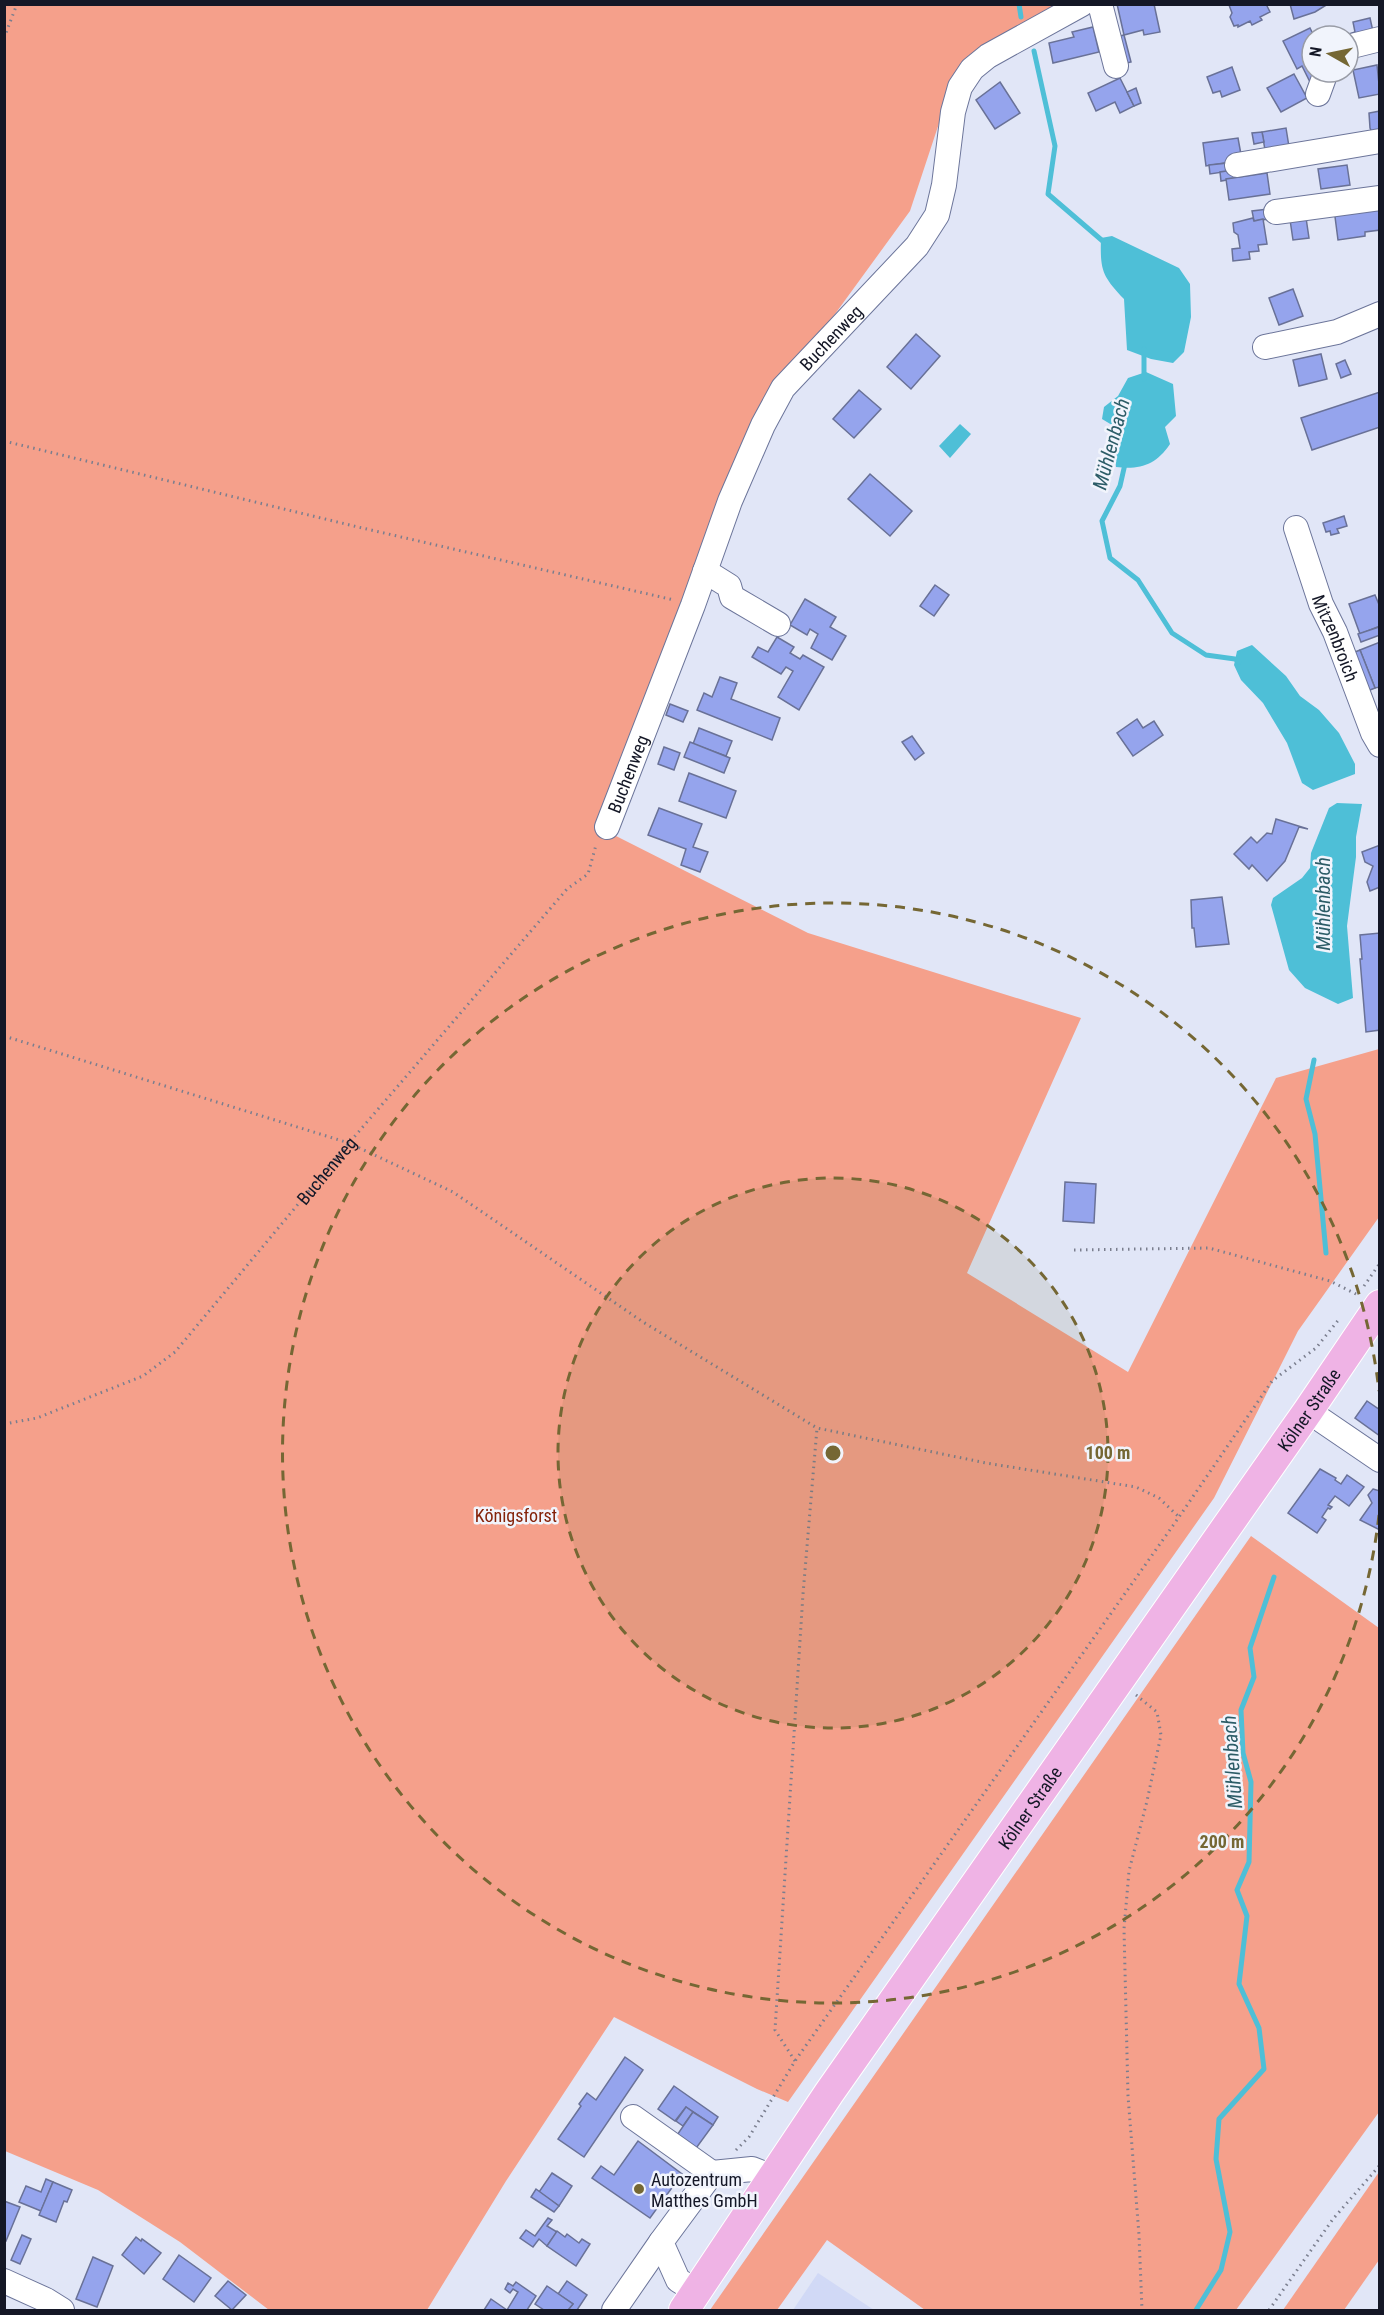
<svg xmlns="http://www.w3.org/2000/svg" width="1384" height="2315" font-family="'Roboto Condensed',sans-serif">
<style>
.built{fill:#d1d9f6}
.forest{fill:#f5a08b}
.water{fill:#4ebfd7}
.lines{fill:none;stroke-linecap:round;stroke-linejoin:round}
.stream{stroke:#4ebfd7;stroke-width:5}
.building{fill:#95a4ed;stroke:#697197;stroke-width:1.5}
.minor-casing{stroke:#6c759a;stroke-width:26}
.major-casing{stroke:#fff;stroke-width:32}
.path{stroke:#7a7e8e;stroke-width:3;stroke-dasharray:1.5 4.5;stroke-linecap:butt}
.minor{stroke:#fff;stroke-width:24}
.major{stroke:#efb3e5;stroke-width:30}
.ring{fill:none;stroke:#756734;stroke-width:3;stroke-dasharray:10 8}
.poi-dot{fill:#756734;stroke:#f1f4fc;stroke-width:2}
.labels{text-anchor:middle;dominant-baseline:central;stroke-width:5;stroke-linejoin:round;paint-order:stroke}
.street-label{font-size:18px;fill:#141726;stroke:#f1f4fc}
.park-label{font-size:18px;fill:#842209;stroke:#f1f4fc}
.poi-label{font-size:18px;fill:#141726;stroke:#f1f4fc;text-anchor:start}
.water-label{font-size:20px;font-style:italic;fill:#2c5c67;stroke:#f1f4fc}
.centre{fill:#756734;stroke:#f1f4fc;stroke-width:3}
.ring-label{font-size:18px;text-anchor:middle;font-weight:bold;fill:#756734;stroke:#f1f4fc;stroke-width:5;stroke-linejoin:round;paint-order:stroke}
</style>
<rect width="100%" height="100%" fill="#e1e6f7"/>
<path class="built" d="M818 2273 874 2310H793Z"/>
<g class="forest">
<path d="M4 5H1066L1041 23 968 56 953 81 910 211 779 391 614 835 808 933 1081 1018 967 1273 1128 1372 1276 1078 1379 1049V1217L1298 1331 1214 1498 788 2102 757 2089 614 2017 506 2181 427 2310H269L180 2242 98 2190 5 2151Z"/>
<path d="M1251 1536 1379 1628V2112L1236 2310H925L827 2240 777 2310H710Z"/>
<path d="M1379 2172V2260L1344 2310H1283Z"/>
</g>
<g class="water">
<path d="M1112 236 1179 268 1190 284 1191 317 1184 352 1173 363 1151 359 1127 350 1124 299C1102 276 1100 270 1101 238Z"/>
<path d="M1146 372 1173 384 1176 416 1165 427 1170 444C1156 465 1140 470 1116 467L1112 425 1102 419 1104 407 1118 396 1128 378Z"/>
<path d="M960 424 971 434 950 458 939 446Z"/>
<path d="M1252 645 1286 676 1300 696 1319 710 1339 733 1355 764V774L1313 790 1302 783 1287 743 1263 703 1241 680 1234 665 1237 651Z"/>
<path d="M1337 803 1362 804 1356 837V857L1347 926 1353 998 1338 1004 1305 988 1289 970 1271 905 1273 898 1302 878 1310 868 1311 853 1329 808Z"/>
</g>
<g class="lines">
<g class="stream">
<path d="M1019 4 1021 17"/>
<path d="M1034 51 1055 146 1048 194 1105 243"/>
<path d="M1144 379V349"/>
<path d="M1125 464 1120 486 1102 521 1110 558 1138 580 1172 633 1206 655 1235 659 1239 662"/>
<path d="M1314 1060 1306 1099 1315 1134 1326 1253"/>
<path d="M1196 2310 1221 2270 1230 2232 1216 2159 1219 2119 1264 2069 1259 2028 1239 1984 1247 1916 1237 1890 1249 1862 1251 1782 1243 1753 1241 1710 1254 1677 1250 1648 1274 1577"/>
</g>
</g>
<g class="building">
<path d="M1117 4H1154L1160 32 1144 35 1143 30 1124 35Z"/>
<path d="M1266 4 1270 12 1260 17 1262 20 1252 25 1250 21 1238 27V25L1234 26 1230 17 1232 13 1229 5 1230 4Z"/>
<path d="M1290 4H1328L1315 12 1294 19Z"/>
<path d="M1370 18 1374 36 1351 42 1349 34 1355 32 1353 22Z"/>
<path d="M1093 27 1099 52 1053 63 1049 43 1074 37 1072 32Z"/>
<path d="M1310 28 1314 36H1312V72H1321L1323 76 1310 82 1302 66 1297 69 1283 41Z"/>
<path d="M1124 35 1131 62 1122 64 1116 37Z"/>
<path d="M1377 65 1380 94 1359 98 1353 70Z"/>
<path d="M1232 67 1240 90 1222 97 1220 91 1213 93 1207 77Z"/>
<path d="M1294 74 1307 98 1281 112 1267 88Z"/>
<path d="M1120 78 1134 106 1120 113 1115 102 1096 111 1088 93Z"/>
<path d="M1000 82 1020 113 995 129 976 100Z"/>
<path d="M1136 88 1141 103 1134 106 1127 92Z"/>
<path d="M1380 111V135L1374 137 1370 128 1369 113Z"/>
<path d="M1286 128 1290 153 1266 156 1262 132Z"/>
<path d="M1262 132 1264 142 1254 144 1252 133Z"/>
<path d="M1238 138 1242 160 1206 166 1203 143Z"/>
<path d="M1228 163 1230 171 1210 174 1209 165Z"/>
<path d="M1347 165 1350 185 1321 189 1318 169Z"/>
<path d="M1253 167 1254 175 1221 181 1220 172Z"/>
<path d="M1267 173 1270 194 1229 200 1226 179Z"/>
<path d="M1380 202V230L1365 232V236L1338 240 1334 209Z"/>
<path d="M1268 209 1269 219 1254 221 1252 211Z"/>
<path d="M1305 211 1309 238 1293 240 1289 213Z"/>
<path d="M1253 218 1254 221 1263 219 1267 244 1258 245 1259 251 1249 252 1250 259 1233 261 1232 249 1240 248 1238 235 1234 232 1233 223Z"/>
<path d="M1293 289 1303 316 1279 325 1269 298Z"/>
<path d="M916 334 940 356 911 389 887 367Z"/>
<path d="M1321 354 1327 379 1299 386 1293 360Z"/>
<path d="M1345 360 1351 374 1341 378 1336 364Z"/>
<path d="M859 390 881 409 854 438 833 419Z"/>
<path d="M1380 392V427L1312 450 1301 418Z"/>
<path d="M870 474 912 511 890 536 848 499Z"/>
<path d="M1344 516 1347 526 1337 529 1339 533 1331 535 1330 531 1326 532 1323 523Z"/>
<path d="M935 585 949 595 934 616 920 606Z"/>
<path d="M1375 595 1380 607V626L1360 634 1349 604Z"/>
<path d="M805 599 836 617 830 627 846 636 832 660 811 648 818 634 810 629 807 635 790 625Z"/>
<path d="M1379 627 1380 635 1361 642 1358 634Z"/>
<path d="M777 637 794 647 790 653 800 659 803 655 824 667 799 710 778 697 793 671 786 667 781 674 752 657 758 647 768 652Z"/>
<path d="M1380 642V687L1375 688 1360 650Z"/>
<path d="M1360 650 1375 688 1365 692 1350 654Z"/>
<path d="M720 677 737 683 731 699 780 718 772 740 697 710 704 693 712 697Z"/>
<path d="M670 704 688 711 683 722 666 715Z"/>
<path d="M1137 719 1143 728 1154 721 1163 735 1133 756 1117 733Z"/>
<path d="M699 728 732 741 726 756 693 744Z"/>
<path d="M912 736 924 753 915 760 902 742Z"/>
<path d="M690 742 730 758 724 773 684 757Z"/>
<path d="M664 747 680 753 674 770 658 764Z"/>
<path d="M689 773 736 791 726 818 679 801Z"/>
<path d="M659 808 702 824 693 847 708 852 700 872 681 865 686 849 648 835Z"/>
<path d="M1276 819 1308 829 1299 827 1285 861 1267 881 1252 865 1249 869 1234 854 1251 837 1257 843 1267 833 1272 834Z"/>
<path d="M1380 845V887L1370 891 1367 882 1373 866 1365 862 1362 852Z"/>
<path d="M1222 897 1229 944 1196 947 1194 928H1192L1191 900Z"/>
<path d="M1380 933V1030L1366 1032 1360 959H1362L1360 935Z"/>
<path d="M1065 1182 1096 1184 1094 1223 1063 1221Z"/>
<path d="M1367 1401 1380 1410V1436L1355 1418Z"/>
<path d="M1320 1469 1336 1478 1335 1480 1341 1484 1347 1475 1364 1487 1349 1506 1335 1496 1328 1505 1332 1507 1330 1509 1328 1508 1322 1517 1326 1520 1317 1533 1288 1513Z"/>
<path d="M1373 1489 1380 1491V1530L1360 1520 1372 1503 1368 1495Z"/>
<path d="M625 2057 643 2070 584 2157 558 2139 581 2106 579 2104 587 2093 596 2100Z"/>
<path d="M674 2086 718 2117 713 2125 686 2107 675 2121 658 2109Z"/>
<path d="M686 2107 693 2112 683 2126 676 2121Z"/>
<path d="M693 2112 713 2125 694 2151 675 2138Z"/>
<path d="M638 2141 682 2174 650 2218 592 2178 601 2166 614 2175Z"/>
<path d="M552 2173 572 2186 559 2206 539 2192Z"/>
<path d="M46 2179 53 2182 41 2211 19 2202 26 2186 41 2192Z"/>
<path d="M53 2182 72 2190 67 2202 64 2201 56 2222 39 2215Z"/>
<path d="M536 2189 559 2206 554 2212 531 2197Z"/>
<path d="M4 2201 20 2207 6 2241 4 2240Z"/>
<path d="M548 2218 552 2220 547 2226 557 2232 547 2246 539 2239 533 2247 520 2238 526 2230 535 2236Z"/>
<path d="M557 2231 565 2237 567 2234 579 2243 582 2239 590 2244 576 2266 547 2246Z"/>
<path d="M22 2235 31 2239 20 2264 11 2260Z"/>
<path d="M136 2237 141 2241 142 2239 161 2253 144 2274 122 2255Z"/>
<path d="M179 2255 211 2278 194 2302 163 2279Z"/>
<path d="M93 2257 113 2266 97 2307 76 2299Z"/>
<path d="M228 2281 246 2295 232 2310 215 2296Z"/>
<path d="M567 2281 587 2295 577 2310H568L573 2304 558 2294Z"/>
<path d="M516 2282 536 2296 527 2310H507L518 2292 513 2289 510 2293 505 2289 508 2283 513 2286Z"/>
<path d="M547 2286 573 2304 568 2310H544L535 2304Z"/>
<path d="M491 2299 507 2310H508H484Z"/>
</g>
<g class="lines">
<g class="minor-casing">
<g id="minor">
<path d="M1100 4 1116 66"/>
<path d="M1348 47 1380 39"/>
<path d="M1318 94 1326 72"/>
<path d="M1237 165 1380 141"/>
<path d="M1276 212 1380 198"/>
<path d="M1265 347 1337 332 1380 314"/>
<path id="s2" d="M1296 528 1321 604 1335 632 1373 733 1380 745"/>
<path d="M705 571 729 586 732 597 778 624"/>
<path id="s3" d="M607 827 693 605 730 501 763 425 783 388 917 246 937 215 944 185 953 112 960 87 972 69 988 56 1082 4"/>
<path d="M1308 1411 1380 1460"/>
<path d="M633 2117 712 2173"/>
<path d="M4 2281 46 2300 62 2310"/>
<path d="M697 2292 678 2280 661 2242 712 2173 752 2169 773 2177"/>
<path d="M614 2310 661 2242"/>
</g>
</g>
<g class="major-casing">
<g id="major">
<path id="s4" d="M684 2310 829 2093 1308 1411 1380 1305"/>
</g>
</g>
<g class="path">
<path d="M4 38 17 4"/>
<path d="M4 441 358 527 674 600"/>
<path d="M4 1036 349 1143 453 1192 643 1322 817 1428 986 1463 1136 1487 1159 1498 1179 1517"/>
<path d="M1074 1250 1209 1248 1330 1281 1358 1295"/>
<path d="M1364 1286 1380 1263"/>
<path id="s1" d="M4 1424 37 1418 143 1376 175 1352 349 1143 567 889 588 874 596 845"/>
<path d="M1136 1695 1157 1712 1161 1735 1147 1801 1129 1871 1124 1929 1128 2096 1139 2235 1142 2310"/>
<path d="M795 2061 775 2030 803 1594 817 1428"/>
<path d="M736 2150 749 2137 795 2061 1179 1517 1272 1381 1316 1348 1340 1318"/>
<path d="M1269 2310 1333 2219 1380 2165"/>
</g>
<use href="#minor" class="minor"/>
<use href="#major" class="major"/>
</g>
<circle cx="833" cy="1453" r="275" fill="#756734" fill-opacity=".12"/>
<g class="ring">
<circle cx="833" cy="1453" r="275"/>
<path d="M1379 1515A550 550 0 1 1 1379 1391"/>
</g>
<circle class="poi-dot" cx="639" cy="2189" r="6"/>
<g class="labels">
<g class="street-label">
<text stroke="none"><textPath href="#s3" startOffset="543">Buchenweg</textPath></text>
<text stroke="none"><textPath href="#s2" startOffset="117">Mitzenbroich</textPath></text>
<text stroke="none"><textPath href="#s3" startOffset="57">Buchenweg</textPath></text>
<text stroke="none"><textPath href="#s1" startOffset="424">Buchenweg</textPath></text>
<text stroke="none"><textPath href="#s4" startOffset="1096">Kölner Straße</textPath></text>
<text stroke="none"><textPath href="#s4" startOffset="610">Kölner Straße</textPath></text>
</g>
<g class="park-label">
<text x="516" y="1515">Königsforst</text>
</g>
<g class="poi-label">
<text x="651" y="2179">Autozentrum<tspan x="651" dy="21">Matthes GmbH</tspan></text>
</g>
<g class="water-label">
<text transform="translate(1111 444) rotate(-75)">Mühlenbach</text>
<text transform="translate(1323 904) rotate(-90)">Mühlenbach</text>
<text transform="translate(1232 1762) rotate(-94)">Mühlenbach</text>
</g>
</g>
<circle cx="833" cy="1453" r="9" class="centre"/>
<g class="ring-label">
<text x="1108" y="1459">100 m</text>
<text x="1222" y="1848">200 m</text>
</g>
<rect width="1384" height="2315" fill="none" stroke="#141726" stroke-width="12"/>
<g transform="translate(1330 54) rotate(279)"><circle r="28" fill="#f1f4fc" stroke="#999ca6" stroke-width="1.5"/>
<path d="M0-4.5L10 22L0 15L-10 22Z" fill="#756734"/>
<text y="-9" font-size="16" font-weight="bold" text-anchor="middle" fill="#141726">N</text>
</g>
</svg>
